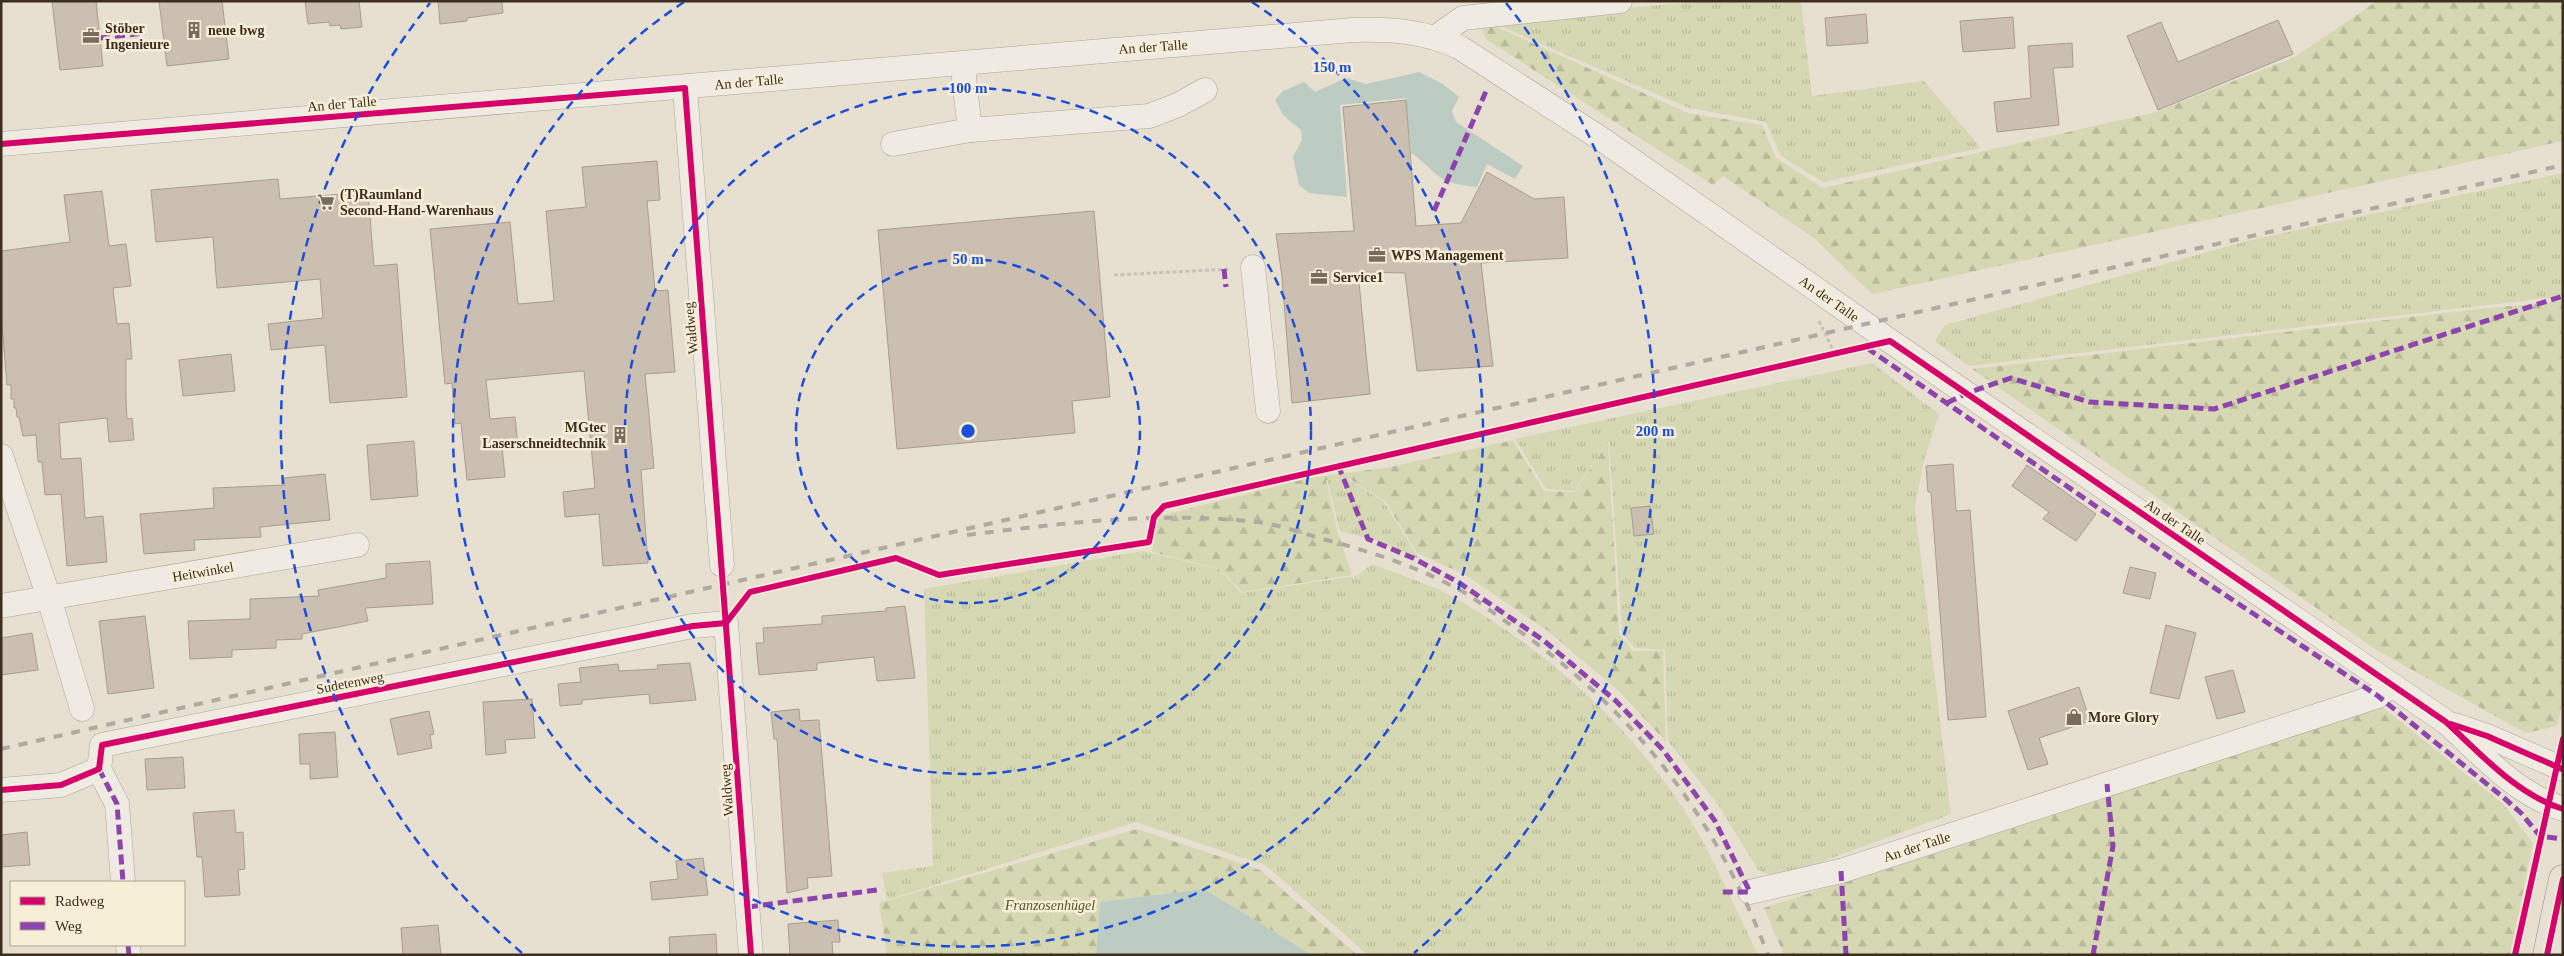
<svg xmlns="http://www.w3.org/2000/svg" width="2564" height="956" font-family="Georgia,serif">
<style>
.grass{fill:url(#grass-tufts)}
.forest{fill:url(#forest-firs)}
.water{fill:#bcccc2}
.building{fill:#cbbfb2;stroke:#a89c90}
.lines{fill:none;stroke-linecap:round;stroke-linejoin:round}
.minor-casing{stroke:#ada599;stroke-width:25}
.major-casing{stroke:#928b80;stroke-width:29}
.path{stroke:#c8c2b9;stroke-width:3;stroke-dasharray:4 2.5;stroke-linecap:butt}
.minor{stroke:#efebe3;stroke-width:24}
.major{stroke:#e6e1d4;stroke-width:28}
.rail{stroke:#afaaa2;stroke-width:4;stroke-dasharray:9 9;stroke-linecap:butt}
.quiet{stroke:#8e44ad;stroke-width:5;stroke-dasharray:10 5;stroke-linecap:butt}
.cycleway-casing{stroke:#f7eed8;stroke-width:9}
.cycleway{stroke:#d6006c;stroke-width:6}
.ring{fill:none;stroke:#1d4ed8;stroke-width:2.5;stroke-dasharray:9 6}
.labels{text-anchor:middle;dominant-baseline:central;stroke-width:5;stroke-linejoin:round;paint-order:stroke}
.poi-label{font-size:14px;font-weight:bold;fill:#3d2e20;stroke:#f7eed8;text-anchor:start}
.street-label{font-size:14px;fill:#3d2e20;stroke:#f7eed8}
.park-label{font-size:14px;font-style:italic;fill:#4d5a26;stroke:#f7eed8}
.centre{fill:#1d4ed8;stroke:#f7eed8;stroke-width:2.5}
.ring-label{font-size:15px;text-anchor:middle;font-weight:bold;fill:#1d4ed8;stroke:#f7eed8;stroke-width:5;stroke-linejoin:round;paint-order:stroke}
</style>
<defs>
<pattern id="grass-tufts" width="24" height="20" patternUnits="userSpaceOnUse" patternTransform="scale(1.25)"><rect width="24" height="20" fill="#d6d7b3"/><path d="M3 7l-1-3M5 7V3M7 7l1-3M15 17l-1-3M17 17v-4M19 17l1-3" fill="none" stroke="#b9b99a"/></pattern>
<pattern id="forest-firs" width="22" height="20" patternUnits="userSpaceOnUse" patternTransform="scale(1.25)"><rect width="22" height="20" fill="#d6d7b3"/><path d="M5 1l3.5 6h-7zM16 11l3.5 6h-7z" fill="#b9b99a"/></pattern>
</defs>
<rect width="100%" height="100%" fill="#e7e0d1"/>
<g class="grass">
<path d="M1707 1H1801L1812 96 1924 81 1981 148 1823 182 1781 156 1766 122 1689 108 1486 20Z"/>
<path d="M2563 173V296L1969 366 1935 341 1945 325 2247 241Z"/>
<path d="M1872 363 1939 414 1923 464 1915 508 1951 814 1778 878 1758 870 1719 806 1668 741 1665 650 1635 648 1622 633 1609 441 1574 491 1546 489 1515 439Z"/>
<path d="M1348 479 1384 502 1419 559 1381 542 1340 531 1327 480Z"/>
<path d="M1142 551 1219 569 1241 593 1356 576 1372 564C1399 575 1429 583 1453 597 1552 653 1641 734 1698 833 1720 872 1738 914 1758 955H1368L1265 865 1136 822 887 900 882 873 933 866 924 589Z"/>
</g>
<g class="forest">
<path d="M2377 1H2563V141L1872 294 1814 238 1723 176 1713 185 1487 40 1482 30 1490 24 1688 113 1762 125 1776 158 1823 188 2156 112 2295 57Z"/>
<path d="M2563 301V700L2557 726 2526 733 2378 651 1972 369 2470 310Z"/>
<path d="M1513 440 1544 491 1574 492 1608 443 1619 634 1633 651H1663L1666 742 1620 692 1548 631 1464 574 1417 553 1385 501 1348 478 1326 480 1337 530 1352 575 1242 592 1220 569 1152 552 1156 517 1309 478 1390 467Z"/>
<path d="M2381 706 2503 804 2533 843 2510 955H1784L1764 908Z"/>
<path d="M1137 829 1260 870 1358 955H1312L1204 889 1100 902 1096 955H887L879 903Z"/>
</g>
<g class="water">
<path d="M1419 72 1443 84 1459 97 1452 111 1456 122 1523 166 1515 179 1487 164 1477 187C1469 186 1460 185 1453 183 1436 179 1425 161 1411 153L1406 98 1340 105 1347 197 1309 193 1299 185 1293 157 1302 140 1301 130 1283 115 1275 100 1283 91 1304 82 1315 92 1346 78 1366 84Z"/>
<path d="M1204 889 1312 955H1096L1100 902Z"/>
</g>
<g class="building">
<path d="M52 1H96L103 66 60 70Z"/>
<path d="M159 1H222L229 59 167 66Z"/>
<path d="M305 1H359L362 27 341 29 340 25 330 26 329 22 308 24Z"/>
<path d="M438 1H502L503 13 467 18V21L440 24Z"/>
<path d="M1866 14 1868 43 1827 46 1825 18Z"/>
<path d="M2013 17 2015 48 1963 52 1960 21Z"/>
<path d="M2278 20 2293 54 2158 110 2127 36 2161 22 2178 62Z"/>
<path d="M2072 43 2073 67 2053 68 2059 125 1997 132 1994 102 2031 98 2028 46Z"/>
<path d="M1406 100 1416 226 1461 223 1487 172 1534 199 1564 197 1568 258 1481 263 1493 366 1417 371 1405 273 1358 272 1370 394 1292 403 1282 277 1276 234 1354 231 1343 107Z"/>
<path d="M657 161 660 200 647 201 655 291 668 290 675 372 645 374 654 468 641 470 648 563 603 566 599 514 565 517 563 492 595 488 584 371 486 380 490 419 515 417 518 445 502 446 505 477 467 480 461 423 455 424 452 383 445 384 430 229 510 222 518 304 554 301 546 211 586 207 582 167Z"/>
<path d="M278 179 280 199 368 192 374 266 397 264 407 397 330 403 325 345 271 350 268 324 323 318 320 279 217 288 213 237 156 242 151 190Z"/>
<path d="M102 191 109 246 126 244 131 286 113 288 117 324 129 323 132 359H126V399L127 419 132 418 134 440 109 442 107 418 59 423 61 459 81 458 85 518 103 516 107 562 67 566 61 494 45 495 42 462H38L36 435 23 436 19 417H17L16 408H14V399H11V385H7L1 313V251L70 242 64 195Z"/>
<path d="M1094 211 1110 397 1072 401 1075 433 897 449 878 230Z"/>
<path d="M231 354 235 391 183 396 179 360Z"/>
<path d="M414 441 418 496 371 500 367 445Z"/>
<path d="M1953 464 1956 511 1970 510 1986 717 1948 720 1931 492H1928L1926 466Z"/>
<path d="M2027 465 2096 514 2076 541 2043 519 2049 512 2012 486Z"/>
<path d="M325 474 330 520 260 527 261 537 194 540 195 550 144 554 140 514 214 508 213 488 285 485 284 478Z"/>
<path d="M1650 506 1654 534 1634 536 1631 508Z"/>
<path d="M430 561 433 604 365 608 368 621 302 634V639L276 640V648L232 650V657L190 659 188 621 250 619V599L319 596 318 590 386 578V564Z"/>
<path d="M2130 567 2156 573 2150 599 2123 593Z"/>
<path d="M905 606 915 678 877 681 874 657 817 663V670L759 675 756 643H764L763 628 822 624V616L886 611V608Z"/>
<path d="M145 616 154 688 108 694 99 621Z"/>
<path d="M2166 625 2196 633 2179 699 2150 693Z"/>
<path d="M32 633 38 670 1 675V638Z"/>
<path d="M690 663 696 700 650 704 649 694 582 700V704L560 706 558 684 581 682 579 668 618 664 619 671 658 669 657 665Z"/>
<path d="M2233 670 2245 712 2217 719 2205 677Z"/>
<path d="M2079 687 2090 721 2039 738 2048 764 2028 770 2008 711Z"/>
<path d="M532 699 535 738 505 740 506 753 486 755 483 702Z"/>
<path d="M799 709 800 721 819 720 832 876 807 878 808 888 787 893 777 739H774L771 712Z"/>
<path d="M429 711 434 734 430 735 432 748 398 755 390 719Z"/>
<path d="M335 732 338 777 310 779V764H300L299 734Z"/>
<path d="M183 757 185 788 147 790 145 759Z"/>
<path d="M234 810 236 833 243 832 245 869 238 870 240 895 205 897 202 857H197L193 813Z"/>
<path d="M27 832 30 865 1 867V835Z"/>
<path d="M703 858 708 895 652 900 650 882 678 879 676 861Z"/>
<path d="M838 920 840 942H832L833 955H790L788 924Z"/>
<path d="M438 925 441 955H403L401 928Z"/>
<path d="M716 934 717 955H670L669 937Z"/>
</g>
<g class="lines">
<g class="minor-casing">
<g id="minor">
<path d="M1436 37 1463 18 1620 1"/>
<path d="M966 63 964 78 970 130"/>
<path d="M685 88 722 565"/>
<path d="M1 144 1353 30C1391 29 1424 31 1459 47L1603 140 1890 341 2446 722C2482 755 2516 794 2563 809"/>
<path d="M893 144 970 130 1149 116 1178 105 1205 90"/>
<path d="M1253 267 1268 411"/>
<path d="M1 456 49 598 82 709"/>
<path d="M1 606 357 545"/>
<path d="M2455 725 2487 736 2563 769"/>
<path d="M99 769 102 745 693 626 726 623 751 955"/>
<path d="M99 769 117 804 123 882"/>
<path d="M1 790 61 785 99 769"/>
<path d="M1750 892 1841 871 2378 696 2391 685"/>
<path d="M128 945 129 955"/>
</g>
</g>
<g class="major-casing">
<path id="major" d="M2547 955 2563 879"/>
</g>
<g class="path">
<path d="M1114 275 1231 269"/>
<path d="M1819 321 1835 354"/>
<path d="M1149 542 1154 517 1164 506 1181 502"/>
<path d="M724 586 725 599"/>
</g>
<use href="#minor" class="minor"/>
<use href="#major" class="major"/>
<g class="rail">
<path d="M967 535C1063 523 1159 511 1256 522 1278 524 1301 533 1323 539 1368 551 1413 565 1454 587 1473 596 1490 611 1508 623 1633 709 1714 813 1768 955"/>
<path d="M1 749 2563 165"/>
</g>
<g class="quiet">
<path d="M100 38 145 33"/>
<path d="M1434 211 1487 89"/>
<path d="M1224 269 1226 287"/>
<path d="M1867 348 2204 581 2378 696 2503 797 2521 813 2540 836 2563 839"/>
<path d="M1947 403 1967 393 2011 378 2089 402 2214 409 2563 296"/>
<path d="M1338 465 1368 539 1413 558 1458 582 1543 640 1616 701 1663 750 1715 821 1750 892H1721"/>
<path d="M99 769 117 804 123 882"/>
<path d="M1841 871 1846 955"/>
<path d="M748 907 877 890"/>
<path d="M128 945 129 955"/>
<path d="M2093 955 2113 846 2107 784"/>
</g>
<g class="cycleway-casing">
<g id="cycleway">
<path d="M1 144 685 88 751 955"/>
<path d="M2451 724 2487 736 2562 769"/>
<path d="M1 790 61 785 99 769 102 745 693 626 726 623 750 592 896 558 939 575 1149 542 1154 517 1164 506 1890 341 2446 722C2482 755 2516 794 2563 809"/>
<path d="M2515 955 2563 739"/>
<path d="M2547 955 2563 879"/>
</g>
</g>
<use href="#cycleway" class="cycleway"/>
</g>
<g class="ring">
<circle cx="968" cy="431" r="172"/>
<circle cx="968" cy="431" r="343"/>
<path d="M1252 2A515 515 0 1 1 684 2"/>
<path d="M522 953A687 687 0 0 1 430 3M1506 3A687 687 0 0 1 1414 953"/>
</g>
<defs>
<g id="building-bare" transform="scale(1.35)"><path d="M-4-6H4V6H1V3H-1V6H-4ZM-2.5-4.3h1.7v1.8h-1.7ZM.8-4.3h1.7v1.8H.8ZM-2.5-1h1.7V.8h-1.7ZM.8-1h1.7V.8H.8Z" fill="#786c5e" stroke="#f7eed8" stroke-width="2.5" paint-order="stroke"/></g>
<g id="office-bare" transform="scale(1.35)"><path d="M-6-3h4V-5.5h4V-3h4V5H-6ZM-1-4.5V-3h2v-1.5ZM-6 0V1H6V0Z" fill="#786c5e" stroke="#f7eed8" stroke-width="2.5" paint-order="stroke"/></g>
<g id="supermarket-bare" transform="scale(1.35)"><path d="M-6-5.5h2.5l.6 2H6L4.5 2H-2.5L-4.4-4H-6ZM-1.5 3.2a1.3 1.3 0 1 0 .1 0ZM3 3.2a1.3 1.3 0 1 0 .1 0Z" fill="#786c5e" stroke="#f7eed8" stroke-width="2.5" paint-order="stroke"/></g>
<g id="shop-bare" transform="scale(1.35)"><path d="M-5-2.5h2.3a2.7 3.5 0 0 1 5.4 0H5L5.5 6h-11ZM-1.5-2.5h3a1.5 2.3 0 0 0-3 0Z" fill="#786c5e" stroke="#f7eed8" stroke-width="2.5" paint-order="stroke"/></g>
</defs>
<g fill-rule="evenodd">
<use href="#building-bare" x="194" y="30"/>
<use href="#office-bare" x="91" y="36"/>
<use href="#supermarket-bare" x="326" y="202"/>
<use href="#office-bare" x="1377" y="255"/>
<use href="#office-bare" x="1319" y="277"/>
<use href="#building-bare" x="620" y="435"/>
<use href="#shop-bare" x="2074" y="717"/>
</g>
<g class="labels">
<g class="poi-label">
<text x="105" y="28">Stöber<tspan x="105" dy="16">Ingenieure</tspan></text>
<text x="208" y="30">neue bwg</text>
<text x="340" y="194">(T)Raumland<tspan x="340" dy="16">Second-Hand-Warenhaus</tspan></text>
<text x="1391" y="255">WPS Management</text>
<text x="1333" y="277">Service1</text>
<text x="606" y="427" text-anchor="end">MGtec<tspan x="606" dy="16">Laserschneidtechnik</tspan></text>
<text x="2088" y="717">More Glory</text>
</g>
<g class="street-label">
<text transform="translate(1153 47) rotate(-4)">An der Talle</text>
<text transform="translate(749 82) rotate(-5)">An der Talle</text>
<text transform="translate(342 104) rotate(-5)">An der Talle</text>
<text transform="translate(1829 299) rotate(35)">An der Talle</text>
<text transform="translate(691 328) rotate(-95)">Waldweg</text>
<text transform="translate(2175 522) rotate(34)">An der Talle</text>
<text transform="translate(203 572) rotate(-10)">Heitwinkel</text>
<text transform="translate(350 683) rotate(-11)">Sudetenweg</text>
<text transform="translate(727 790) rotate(-94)">Waldweg</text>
<text transform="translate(1917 847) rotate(-18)">An der Talle</text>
</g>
<g class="park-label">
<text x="1050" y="905">Franzosenhügel</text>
</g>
</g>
<circle cx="968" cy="431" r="8" class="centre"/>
<g class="ring-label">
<text x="1332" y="72">150 m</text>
<text x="968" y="93">100 m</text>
<text x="968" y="264">50 m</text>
<text x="1655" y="436">200 m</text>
</g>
<rect width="2564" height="956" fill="none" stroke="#3d2e20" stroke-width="5"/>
<rect x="10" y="881" width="175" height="65" fill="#f7eed8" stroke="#ada18e"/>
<rect x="20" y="897" width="25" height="8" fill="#d6006c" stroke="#ada18e"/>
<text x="55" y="906" font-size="15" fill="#3d2e20">Radweg</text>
<rect x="20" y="922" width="25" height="8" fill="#8e44ad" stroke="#ada18e"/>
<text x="55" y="931" font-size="15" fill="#3d2e20">Weg</text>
</svg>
